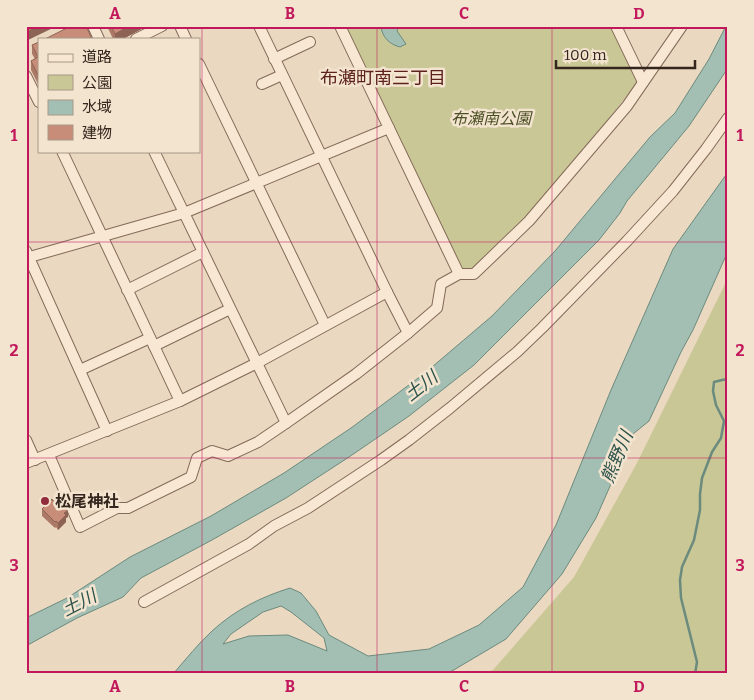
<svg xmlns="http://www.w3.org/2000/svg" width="754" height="700" font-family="Bitter,'Noto Sans JP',serif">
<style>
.green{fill:#c9c795}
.water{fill:#a3beb2;stroke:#6b8b7e;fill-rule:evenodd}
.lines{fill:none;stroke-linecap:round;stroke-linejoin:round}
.stream{stroke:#6b8b7e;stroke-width:2.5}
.minor-casing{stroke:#846a59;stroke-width:12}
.minor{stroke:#f7e7d3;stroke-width:10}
.wall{fill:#ac7967}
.shaded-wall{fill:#8c6354}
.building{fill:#c88d78;stroke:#8c6354}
.grid{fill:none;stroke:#c2185b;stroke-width:1;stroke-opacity:0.55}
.poi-dot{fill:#902c3b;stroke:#f3e4d0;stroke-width:2}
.labels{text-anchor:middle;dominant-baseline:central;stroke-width:5;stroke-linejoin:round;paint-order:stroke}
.park-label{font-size:16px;font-style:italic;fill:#4b4f24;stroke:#f3e4d0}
.poi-label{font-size:16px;font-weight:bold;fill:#34251d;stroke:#f3e4d0;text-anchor:start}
.neighbourhood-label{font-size:18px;fill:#5e221e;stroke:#f3e4d0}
.water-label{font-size:18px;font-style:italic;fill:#2d534b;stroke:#f3e4d0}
.neatline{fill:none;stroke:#c2185b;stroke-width:2}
.grid-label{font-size:16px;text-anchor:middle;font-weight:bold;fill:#c2185b}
</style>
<rect width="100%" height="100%" fill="#ebd8c0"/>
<g class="green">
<path d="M345 26H611L638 82 559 180 511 233 473 271H465L460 268Z"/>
<path d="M728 278V674H482L493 670 574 577 637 463Z"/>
</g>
<g class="water">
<path d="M381 26H399L397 31 406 44 400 47C389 44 382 37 381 26Z"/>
<path d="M726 26H728V68L689 126 627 201 620 213 599 240 474 365 409 416 349 457 286 498 212 540 141 578 123 597 77 618 26 646V618L67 598 130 557 211 516 284 473 351 428 425 373 492 316 555 251 650 137 675 113 709 59Z"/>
<path d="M728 172V251L693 330 681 352 649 421 633 434 596 518 562 574 506 639 447 674H173C186 659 198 644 212 631 235 610 261 597 290 588L301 593 316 611 329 635 368 656 429 649 479 625 523 587 556 525 611 390 673 249ZM281 606 291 612 324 638 327 651 288 635 249 636 223 644 231 634 263 612Z"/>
</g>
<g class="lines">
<path class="stream" d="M695 674 697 662 681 598 680 580 682 567 694 540 700 510V494L702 478 712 452 721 438 724 421 716 405 713 391 714 382 722 380 728 379"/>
<g class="minor-casing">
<g id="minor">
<path d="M93 26 99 39"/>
<path d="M180 26 186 39"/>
<path d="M259 26 387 292"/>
<path d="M340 26 459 274"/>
<path d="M616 26 643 82"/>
<path d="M136 39 162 26"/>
<path d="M274 59 310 42"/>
<path d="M199 64 325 325"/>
<path d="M26 76 39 102"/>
<path d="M262 84 282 75"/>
<path d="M62 151 180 401"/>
<path d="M154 151 286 423"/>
<path d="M26 251 107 431"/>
<path d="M26 258 184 213 389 128"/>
<path d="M127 290 203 252"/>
<path d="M154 346 230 309"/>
<path d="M80 370 150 338"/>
<path d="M26 440 35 460"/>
<path d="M49 455 80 527 117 508H128L191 477 197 458 212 451 228 456 258 442 286 423 356 374 408 333 437 308 441 284 459 274H474L529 221 627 106 682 26"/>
<path d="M26 463 180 401 257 363 387 292 408 333"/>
<path d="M144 602 249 544 274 526 308 508 381 460 409 440 450 408 517 352 542 328 627 241 673 191 706 149 728 118"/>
</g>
</g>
<use href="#minor" class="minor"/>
</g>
<g class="wall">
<path d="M107 26H147L123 39H113Z"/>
<path d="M39 42V86L31 70V61L35 59 32 54V45Z"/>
<path d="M42 509 68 517 66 518V522L58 530 56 527 55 528 42 516Z"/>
</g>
<g class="shaded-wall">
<path d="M39 26H57L26 41V32Z"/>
<path d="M129 26H147L123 39H115V34Z"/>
<path d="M68 510V517L66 518V522L58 530V523L64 513Z"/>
</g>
<g class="building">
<path d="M26 26H39L26 32Z"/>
<path d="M71 26H86L92 39H45Z"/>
<path d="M111 26H129L115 34Z"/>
<path d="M39 42V77L31 61 38 57 32 45Z"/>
<path d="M52 499 53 501 55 500 59 504 60 503 68 510 64 513 66 515 58 523 56 521 55 522 42 509Z"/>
</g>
<path class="grid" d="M202 26V674M377 26V674M552 26V674M26 242H728M26 458H728"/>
<circle class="poi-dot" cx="45" cy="501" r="5"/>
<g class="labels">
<g class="park-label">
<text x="491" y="118">布瀬南公園</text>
</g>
<g class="poi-label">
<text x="55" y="501">松尾神社</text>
</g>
<g class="neighbourhood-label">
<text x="383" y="78">布瀬町南三丁目</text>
</g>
<g class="water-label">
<text transform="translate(421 386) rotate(-38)">土川</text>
<text transform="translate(617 457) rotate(-67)">熊野川</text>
<text transform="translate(79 603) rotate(-27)">土川</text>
</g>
</g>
<rect width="754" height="700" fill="none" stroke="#f3e4d0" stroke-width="55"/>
<rect x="38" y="38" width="162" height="115" fill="#f3e4d0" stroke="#a79888"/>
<rect x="48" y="54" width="25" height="8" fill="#f7e7d3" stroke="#a79888"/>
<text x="82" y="62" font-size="15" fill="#34251d">道路</text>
<rect x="48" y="75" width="25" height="15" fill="#c9c795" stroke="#a79888"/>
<text x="82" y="88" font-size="15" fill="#34251d">公園</text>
<rect x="48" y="100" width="25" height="15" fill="#a3beb2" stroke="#a79888"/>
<text x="82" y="112" font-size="15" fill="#34251d">水域</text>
<rect x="48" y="125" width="25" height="15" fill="#c88d78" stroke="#a79888"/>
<text x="82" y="138" font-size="15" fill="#34251d">建物</text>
<path d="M556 60v8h139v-8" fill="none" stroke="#34251d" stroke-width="2.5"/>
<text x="564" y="60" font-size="15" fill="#34251d" stroke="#f3e4d0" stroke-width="4" paint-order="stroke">100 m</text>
<rect x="28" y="28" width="698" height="644" class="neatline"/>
<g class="grid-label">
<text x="115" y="19">A</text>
<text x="290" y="19">B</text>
<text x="464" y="19">C</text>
<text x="639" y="19">D</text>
<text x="14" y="141">1</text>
<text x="740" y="141">1</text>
<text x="14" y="356">2</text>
<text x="740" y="356">2</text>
<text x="14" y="571">3</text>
<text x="740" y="571">3</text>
<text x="115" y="692">A</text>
<text x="290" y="692">B</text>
<text x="464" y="692">C</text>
<text x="639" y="692">D</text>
</g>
</svg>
